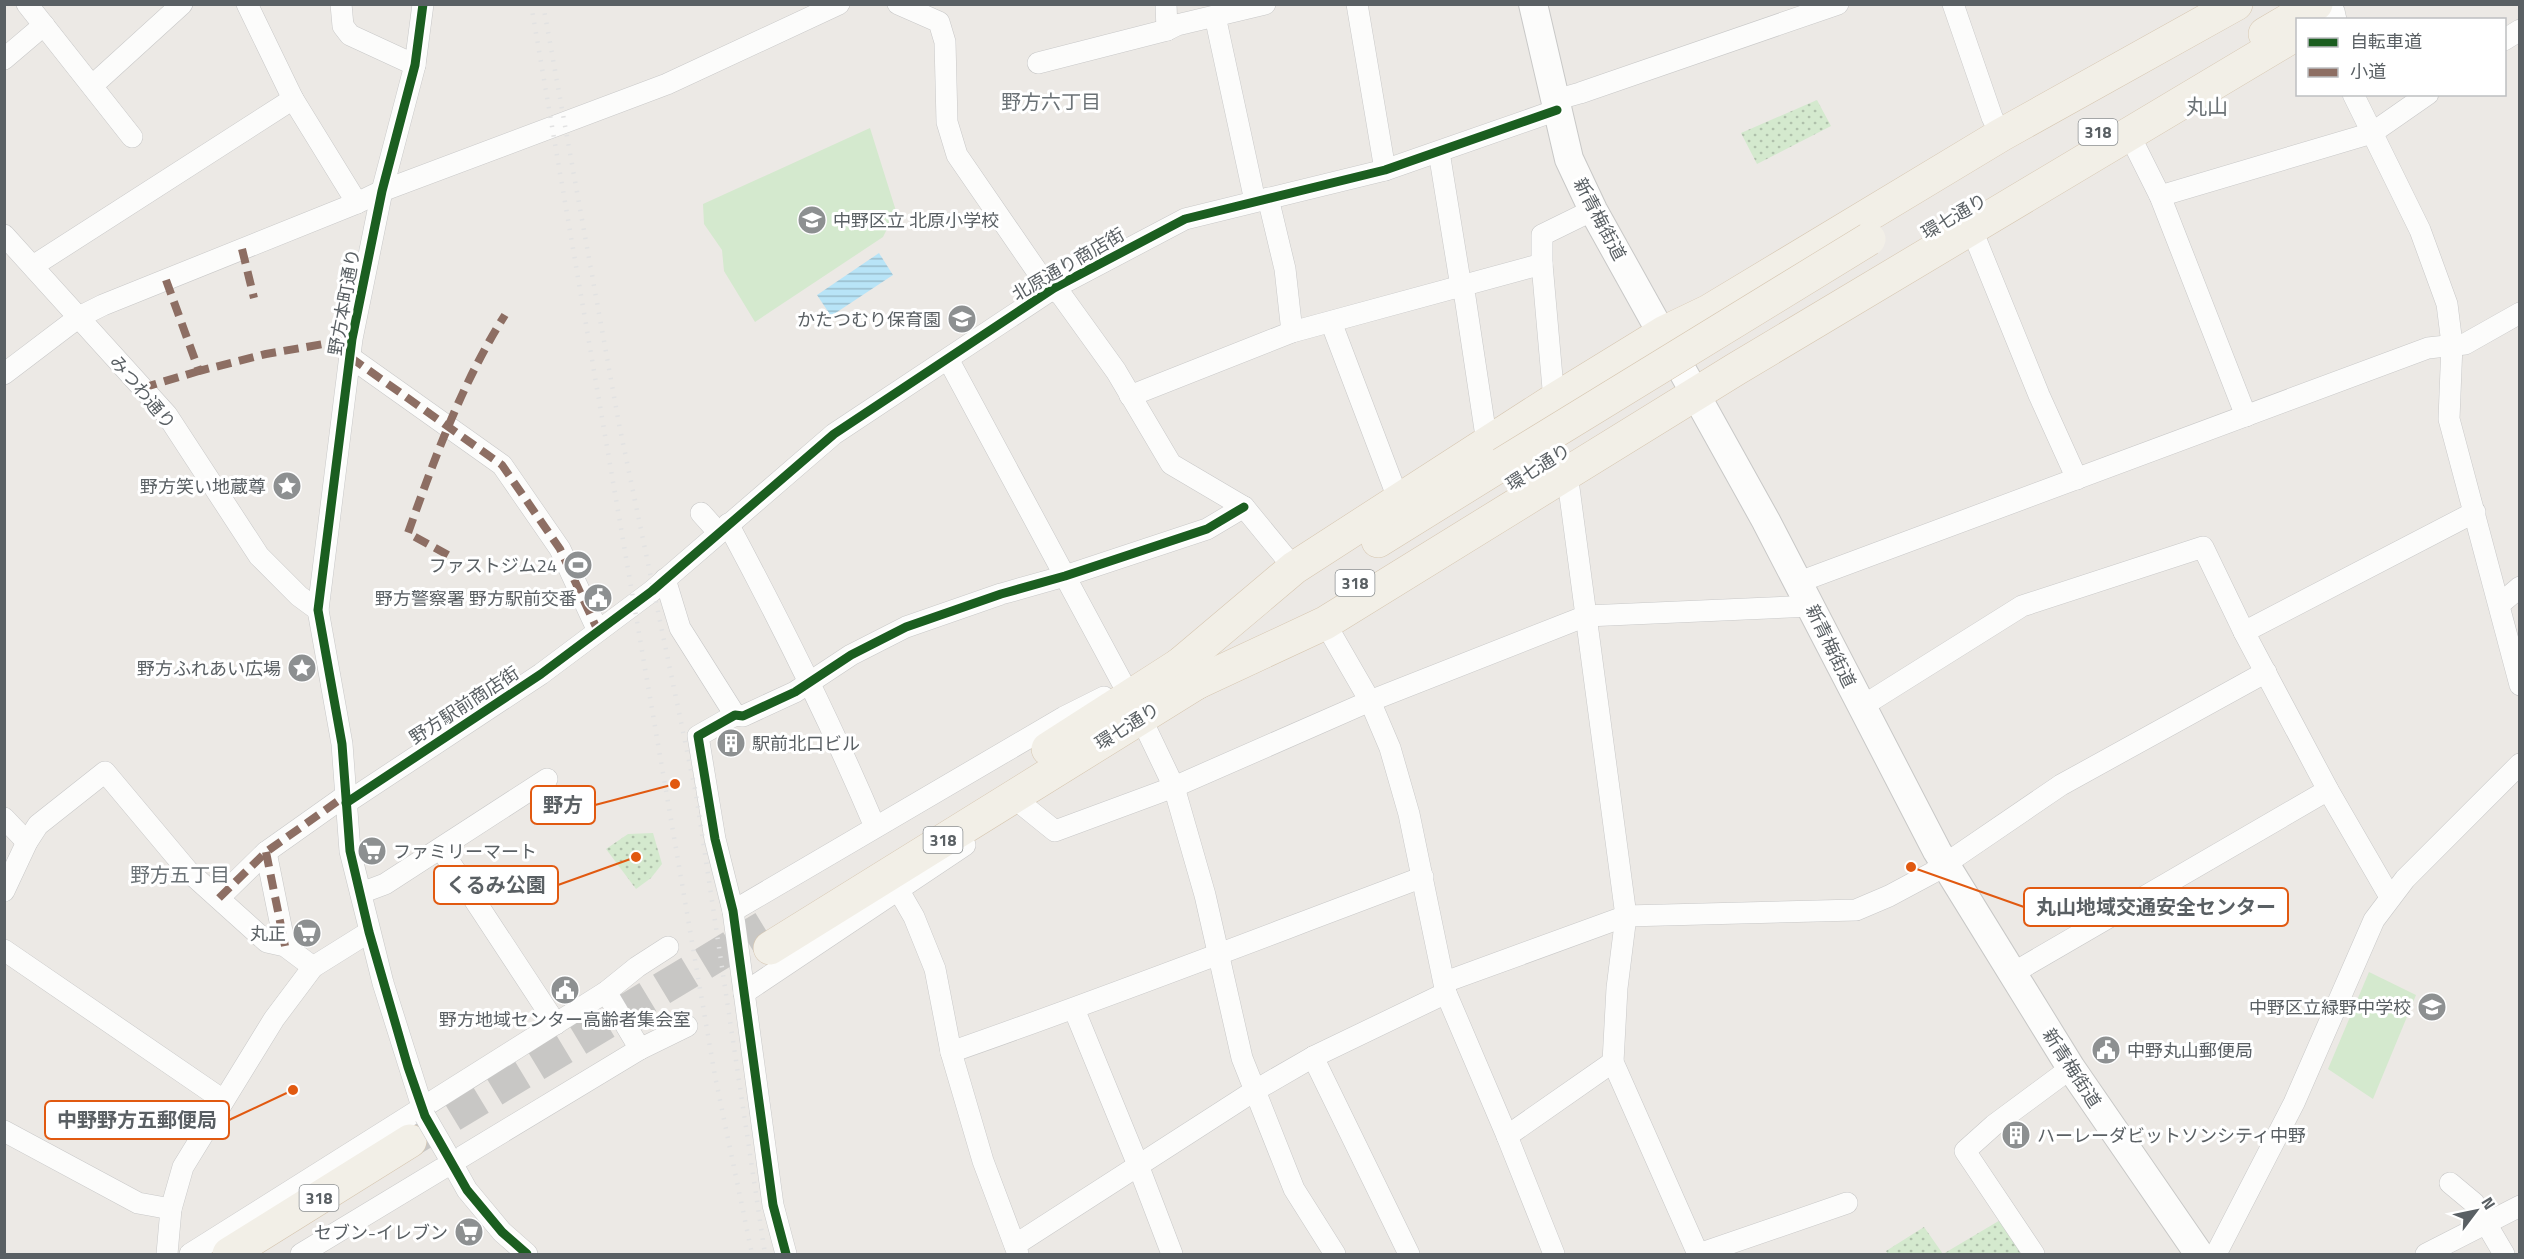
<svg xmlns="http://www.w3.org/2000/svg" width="2524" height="1259" font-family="'Titillium Web','Noto Sans JP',sans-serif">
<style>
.park{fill:url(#park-dots)}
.pitch{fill:#d4e9ce}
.water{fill:url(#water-rules)}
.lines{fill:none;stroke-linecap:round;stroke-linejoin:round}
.primary-tunnel{stroke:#c8c7c5;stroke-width:33;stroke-dasharray:33 16;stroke-linecap:butt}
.street-casing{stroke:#c8c8c8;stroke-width:22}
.secondary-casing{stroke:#c8c8c7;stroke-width:30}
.primary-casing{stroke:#d6c6b0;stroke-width:34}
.street{stroke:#fcfcfb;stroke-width:21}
.secondary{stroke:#fcfcfb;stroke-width:28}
.primary{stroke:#f2efe7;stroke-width:33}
.rail{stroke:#e2e2e2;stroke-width:4.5;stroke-dasharray:1.5 8;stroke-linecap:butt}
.street-bridge-casing{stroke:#c8c8c8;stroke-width:22;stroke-linecap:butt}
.primary-bridge-casing{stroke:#d6c6b0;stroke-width:34;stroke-linecap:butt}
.street-bridge{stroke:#fcfcfb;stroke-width:21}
.primary-bridge{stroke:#f2efe7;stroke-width:33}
.quiet{stroke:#8d6e63;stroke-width:8;stroke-dasharray:15 8;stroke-linecap:butt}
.cycleway-casing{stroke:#fff;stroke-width:13}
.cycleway{stroke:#1b5e20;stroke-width:9}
.labels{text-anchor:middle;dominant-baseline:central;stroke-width:6;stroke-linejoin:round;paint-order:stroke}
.shield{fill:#fff;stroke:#8c9092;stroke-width:1.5}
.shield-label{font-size:16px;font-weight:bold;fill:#5a6064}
.street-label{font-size:18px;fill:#5a6064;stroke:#fff}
.poi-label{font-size:18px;fill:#5a6064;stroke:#fff;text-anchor:end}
.neighbourhood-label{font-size:20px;fill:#6b7276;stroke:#fff}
.quarter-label{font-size:21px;fill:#6b7276;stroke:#fff}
.leader{fill:none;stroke:#e15910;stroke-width:2}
.callout-dot{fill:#e15910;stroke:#fff;stroke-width:2}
.callout{fill:#fff;stroke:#e15910;stroke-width:2}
.callout-label{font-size:20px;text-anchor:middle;font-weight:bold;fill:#5a6064}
</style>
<defs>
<pattern id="park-dots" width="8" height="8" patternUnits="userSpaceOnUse" patternTransform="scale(1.5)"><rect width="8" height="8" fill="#d4e9ce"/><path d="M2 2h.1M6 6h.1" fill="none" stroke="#afc0ab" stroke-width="1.8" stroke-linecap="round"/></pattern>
<pattern id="water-rules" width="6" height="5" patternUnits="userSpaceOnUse" patternTransform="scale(1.5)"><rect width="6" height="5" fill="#b8e4f7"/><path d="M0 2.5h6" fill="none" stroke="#99bccc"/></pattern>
</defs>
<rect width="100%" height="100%" fill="#ece9e5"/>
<g class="park">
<path d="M1817 100 1831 126 1757 164 1741 133Z"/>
<path d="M653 833 662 864 651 878 636 889 606 849 628 834Z"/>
<path d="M2002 1219 2025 1254H1888L1886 1251 1924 1227 1943 1254Z"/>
</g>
<g class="pitch">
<path d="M870 128 896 211 883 237 755 322 724 271 722 250 704 224 703 204Z"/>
<path d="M2369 972 2416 995 2373 1099 2328 1069Z"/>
</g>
<path class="water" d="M879 253 893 275 831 316 817 295Z"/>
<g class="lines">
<path class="primary-tunnel" d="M410 1141 764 927"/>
<g class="street-casing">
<g id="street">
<path d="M27 4 132 137"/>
<path d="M247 4 293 99 357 203"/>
<path d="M341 4 343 26 350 35 415 65"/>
<path d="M423 4 415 65 382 191 352 339 318 610 342 744 350 851 383 983 425 1116"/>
<path d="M898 4 939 22 945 42 947 122 957 155 1043 280 1062 296 1116 371 1171 464 1244 507 1294 568"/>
<path d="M1166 4 1167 30"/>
<path d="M1357 4 1385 170"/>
<path d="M1953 4 1992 117 2001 135"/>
<path d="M2334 11 2336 20"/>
<path d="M1215 16 1255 201"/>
<path d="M2504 40 2520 30"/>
<path d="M4 59 44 25"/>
<path d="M1038 63 1167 30 1177 25 1265 4"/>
<path d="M93 85 182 4"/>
<path d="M2353 94 2420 230 2447 304 2452 344 2449 419 2520 685"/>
<path d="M1555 100 1580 93 1838 4"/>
<path d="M2129 134 2160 196 2246 416"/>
<path d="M1439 152 1461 287 1465 297 1487 443"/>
<path d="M2160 196 2372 133 2428 94"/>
<path d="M1268 198 1285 269 1292 332"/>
<path d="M1972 230 2039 395 2077 479"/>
<path d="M4 235 167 415 259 556 299 596 318 610"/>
<path d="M33 266 293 99"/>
<path d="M1331 322 1399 501"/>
<path d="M350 357 502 465 560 549 598 631"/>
<path d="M948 359 1130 697"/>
<path d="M4 374 79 317 103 305 357 203 382 191 667 84 839 4"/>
<path d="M1130 396 1292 332 1542 264"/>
<path d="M1554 400 1542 264V235L1593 210"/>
<path d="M1567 473 1626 916 1617 988 1613 1062 1698 1254"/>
<path d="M701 513 718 532"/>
<path d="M728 524C781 623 831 723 875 827"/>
<path d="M665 579 680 628 735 715"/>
<path d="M1799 582 2428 348 2465 344 2520 313"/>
<path d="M2500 604 2520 587"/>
<path d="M1325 623 1370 701 1390 748 1409 814 1446 993 1507 1136 1554 1254"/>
<path d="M1861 707 2022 606 2203 547 2244 632"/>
<path d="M1141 718 1174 787 1205 895 1242 1058 1294 1189 1335 1254"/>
<path d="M346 803 541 674 652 591 834 434 1054 288 1185 219 1385 170 1557 110"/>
<path d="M1024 806 1055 831 1174 787 1370 701 1586 616 1812 606"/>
<path d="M4 818 27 842"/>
<path d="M441 849 556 1024"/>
<path d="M266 852 285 946"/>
<path d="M4 891 27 842 38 825 105 772 188 871 267 942 285 946 313 967"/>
<path d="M899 891 914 917 935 969 951 1052 983 1161 1018 1254"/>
<path d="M361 893 385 884 547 779"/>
<path d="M2390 897 2328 790 2244 632 2475 512"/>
<path d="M219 898 266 852 345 796"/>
<path d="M733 911 1064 717 1104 697"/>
<path d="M4 950 223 1100"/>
<path d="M2013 973 2328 790"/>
<path d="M1445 982 1626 916 1856 910 1889 896 1932 873 2061 785 2266 672"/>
<path d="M744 993 965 845"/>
<path d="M1074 1009 1138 1165 1172 1254"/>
<path d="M640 1049 687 1026"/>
<path d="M951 1052C1109 997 1265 936 1423 877"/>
<path d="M1313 1057 1409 1254"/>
<path d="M4 1131 138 1203 171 1209"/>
<path d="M1507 1136 1613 1062"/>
<path d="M447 1154 467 1190 502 1232 527 1254"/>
<path d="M2450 1183 2474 1203 2504 1254"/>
<path d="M1015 1245 1254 1091 1313 1057 1446 993"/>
<path d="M167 1254 171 1209 183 1167 274 1019 313 967 369 932"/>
<path d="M190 1254 606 992 637 967 668 947"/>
<path d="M301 1254 640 1049 606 992"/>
<path d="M786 1254 773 1205 733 911 715 839 698 736 735 715 743 716 795 692 851 655 906 627 1001 594 1065 576 1207 529 1244 507"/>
<path d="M1699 1254 1847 1203"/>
<path d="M2034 1254 1965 1151 1994 1125 2071 1068"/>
<path d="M2216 1254 2294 1103 2374 920 2405 879 2520 764"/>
<path d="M2426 1254 2520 1206"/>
</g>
</g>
<g class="secondary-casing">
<path id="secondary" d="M1533 4 1569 159 1593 210 1766 521 1937 851 2071 1068 2199 1254"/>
</g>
<g class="primary-casing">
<g id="primary">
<path d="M2265 34 2316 4"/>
<path d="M1378 541 1502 464"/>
<path d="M1179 665 1294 568 1554 400 1663 333 1709 311 2001 135 2236 4"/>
<path d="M1192 685 1325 623 1736 369 2298 33"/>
<path d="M1048 749 1196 654"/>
<path d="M770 948 1211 674"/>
<path d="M229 1254 410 1141"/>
</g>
</g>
<use href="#street" class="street"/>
<use href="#secondary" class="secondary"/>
<use href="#primary" class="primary"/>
<g class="rail">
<path d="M531 4 715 1076 752 1254"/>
<path d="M543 4 619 424 696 794 765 1254"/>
</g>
<g class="street-bridge-casing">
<path id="street-bridge" d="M425 1116 447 1154"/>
</g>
<g class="primary-bridge-casing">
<path id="primary-bridge" d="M1502 464 1869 239"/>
</g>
<use href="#street-bridge" class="street-bridge"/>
<use href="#primary-bridge" class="primary-bridge"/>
<g class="quiet">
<path d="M242 249 254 298"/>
<path d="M166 280 199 371 266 354 352 339"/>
<path d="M350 357 502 465 560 549 598 631"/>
<path d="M142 388 199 371"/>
<path d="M448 555 408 533C435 457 462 383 505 315"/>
<path d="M266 852 285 946"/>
<path d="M219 898 266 852 345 796"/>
</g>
<g class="cycleway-casing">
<g id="cycleway">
<path d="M423 4 415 65 382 191 352 339 318 610 342 744 350 851 369 932 408 1067 425 1116 467 1190 502 1232 527 1254"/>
<path d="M346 803 541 674 652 591 834 434 1054 288 1185 219 1385 170 1557 110"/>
<path d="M786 1254 773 1205 733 911 715 839 698 736 735 715 743 716 795 692 851 655 906 627 1001 594 1065 576 1207 529 1244 507"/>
</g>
</g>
<use href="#cycleway" class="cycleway"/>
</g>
<defs>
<g id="school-disc" transform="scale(1.5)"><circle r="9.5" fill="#8d9091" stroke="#fff"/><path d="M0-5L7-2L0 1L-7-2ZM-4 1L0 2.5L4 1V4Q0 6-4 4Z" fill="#fff"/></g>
<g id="sight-disc" transform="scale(1.5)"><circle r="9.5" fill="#8d9091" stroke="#fff"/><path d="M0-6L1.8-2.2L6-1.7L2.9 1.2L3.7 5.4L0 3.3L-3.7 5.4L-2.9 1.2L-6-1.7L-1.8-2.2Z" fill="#fff"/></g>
<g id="stadium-disc" transform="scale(1.5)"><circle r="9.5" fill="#8d9091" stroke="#fff"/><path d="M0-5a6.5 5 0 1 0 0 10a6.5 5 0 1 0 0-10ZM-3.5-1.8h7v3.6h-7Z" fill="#fff"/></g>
<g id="civic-disc" transform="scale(1.5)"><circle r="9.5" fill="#8d9091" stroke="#fff"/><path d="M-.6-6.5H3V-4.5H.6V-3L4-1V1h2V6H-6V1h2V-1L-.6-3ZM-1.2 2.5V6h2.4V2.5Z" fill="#fff"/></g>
<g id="building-disc" transform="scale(1.5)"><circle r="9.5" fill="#8d9091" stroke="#fff"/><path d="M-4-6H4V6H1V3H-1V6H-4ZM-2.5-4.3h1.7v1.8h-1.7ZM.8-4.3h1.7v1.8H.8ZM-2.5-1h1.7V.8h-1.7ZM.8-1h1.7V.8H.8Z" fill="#fff"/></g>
<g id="supermarket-disc" transform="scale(1.5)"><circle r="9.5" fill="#8d9091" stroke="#fff"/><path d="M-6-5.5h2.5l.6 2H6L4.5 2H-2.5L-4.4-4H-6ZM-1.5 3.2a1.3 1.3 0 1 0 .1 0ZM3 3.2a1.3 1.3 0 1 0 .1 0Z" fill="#fff"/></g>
</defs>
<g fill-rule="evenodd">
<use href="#school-disc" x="812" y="220"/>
<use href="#school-disc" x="962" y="319"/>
<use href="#sight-disc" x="287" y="486"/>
<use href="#stadium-disc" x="578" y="565"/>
<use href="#civic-disc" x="598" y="598"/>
<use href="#sight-disc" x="302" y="668"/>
<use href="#building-disc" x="731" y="743"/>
<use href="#supermarket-disc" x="372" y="851"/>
<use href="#supermarket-disc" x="307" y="933"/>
<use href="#civic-disc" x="565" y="990"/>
<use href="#school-disc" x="2432" y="1007"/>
<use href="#civic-disc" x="2106" y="1050"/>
<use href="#building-disc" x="2016" y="1135"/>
<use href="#supermarket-disc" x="469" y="1232"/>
</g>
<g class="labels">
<g class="shield">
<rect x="2078.5" y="119" width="39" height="26" rx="4.5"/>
<rect x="1335.5" y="570" width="39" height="26" rx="4.5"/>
<rect x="923.5" y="827" width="39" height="26" rx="4.5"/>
<rect x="299.5" y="1185" width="39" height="26" rx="4.5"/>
</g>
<g class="shield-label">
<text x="2098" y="132">318</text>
<text x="1355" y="583">318</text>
<text x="943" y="840">318</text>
<text x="319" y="1198">318</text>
</g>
<g class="street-label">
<text transform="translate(1954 216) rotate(-30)">環七通り</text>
<text transform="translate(1600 219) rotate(62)">新青梅街道</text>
<text transform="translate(1068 264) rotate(-30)">北原通り商店街</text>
<text transform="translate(344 302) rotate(-80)">野方本町通り</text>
<text transform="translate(143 392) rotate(50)">みつわ通り</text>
<text transform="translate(1538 467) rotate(-32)">環七通り</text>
<text transform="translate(1831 646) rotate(64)">新青梅街道</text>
<text transform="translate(464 705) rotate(-33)">野方駅前商店街</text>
<text transform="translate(1127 726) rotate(-32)">環七通り</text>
<text transform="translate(2072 1068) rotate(57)">新青梅街道</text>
</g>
<g class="poi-label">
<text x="833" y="220" text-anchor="start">中野区立 北原小学校</text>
<text x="941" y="319">かたつむり保育園</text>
<text x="266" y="486">野方笑い地蔵尊</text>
<text x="557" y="565">ファストジム24</text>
<text x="577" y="598">野方警察署 野方駅前交番</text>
<text x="281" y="668">野方ふれあい広場</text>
<text x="752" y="743" text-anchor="start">駅前北口ビル</text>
<text x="393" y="851" text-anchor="start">ファミリーマート</text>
<text x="286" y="933">丸正</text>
<text x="2411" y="1007">中野区立緑野中学校</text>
<text x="565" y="1019" text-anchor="middle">野方地域センター高齢者集会室</text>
<text x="2127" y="1050" text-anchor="start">中野丸山郵便局</text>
<text x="2037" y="1135" text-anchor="start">ハーレーダビットソンシティ中野</text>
<text x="448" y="1232">セブン-イレブン</text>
</g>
<g class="neighbourhood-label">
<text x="1051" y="101">野方六丁目</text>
<text x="180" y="874">野方五丁目</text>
</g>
<g class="quarter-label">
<text x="2207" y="106">丸山</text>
</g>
</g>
<path class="leader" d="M675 784L595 805M636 857L558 885M1911 867L2024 907M293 1090L229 1120"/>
<g class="callout-dot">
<circle cx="675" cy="784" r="6"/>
<circle cx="636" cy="857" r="6"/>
<circle cx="1911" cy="867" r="6"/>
<circle cx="293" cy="1090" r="6"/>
</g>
<g class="callout">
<rect x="531" y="786" width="64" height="38" rx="6"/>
<rect x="434" y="866" width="124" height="38" rx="6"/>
<rect x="2024" y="888" width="264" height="38" rx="6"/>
<rect x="45" y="1101" width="184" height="38" rx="6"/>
</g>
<g class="callout-label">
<text x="563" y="812">野方</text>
<text x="496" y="892">くるみ公園</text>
<text x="2156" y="914">丸山地域交通安全センター</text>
<text x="137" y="1127">中野野方五郵便局</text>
</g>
<rect width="2524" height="1259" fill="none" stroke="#5a6064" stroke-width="12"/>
<rect x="2296" y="18" width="210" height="78" fill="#ffffff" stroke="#bdbfc1" stroke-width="1.5"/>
<rect x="2308" y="38" width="30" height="9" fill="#1b5e20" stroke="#bdbfc1" stroke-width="1.5"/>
<text x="2350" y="48" font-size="18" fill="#5a6064">自転車道</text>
<rect x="2308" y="68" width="30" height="9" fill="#8d6e63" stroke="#bdbfc1" stroke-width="1.5"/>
<text x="2350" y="78" font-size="18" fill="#5a6064">小道</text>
<g transform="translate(2476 1211) rotate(58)" stroke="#ffffff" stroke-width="4.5" paint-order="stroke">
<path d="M0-4.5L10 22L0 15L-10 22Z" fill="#5a6064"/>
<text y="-9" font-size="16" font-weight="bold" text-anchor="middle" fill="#5a6064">N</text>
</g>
</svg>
